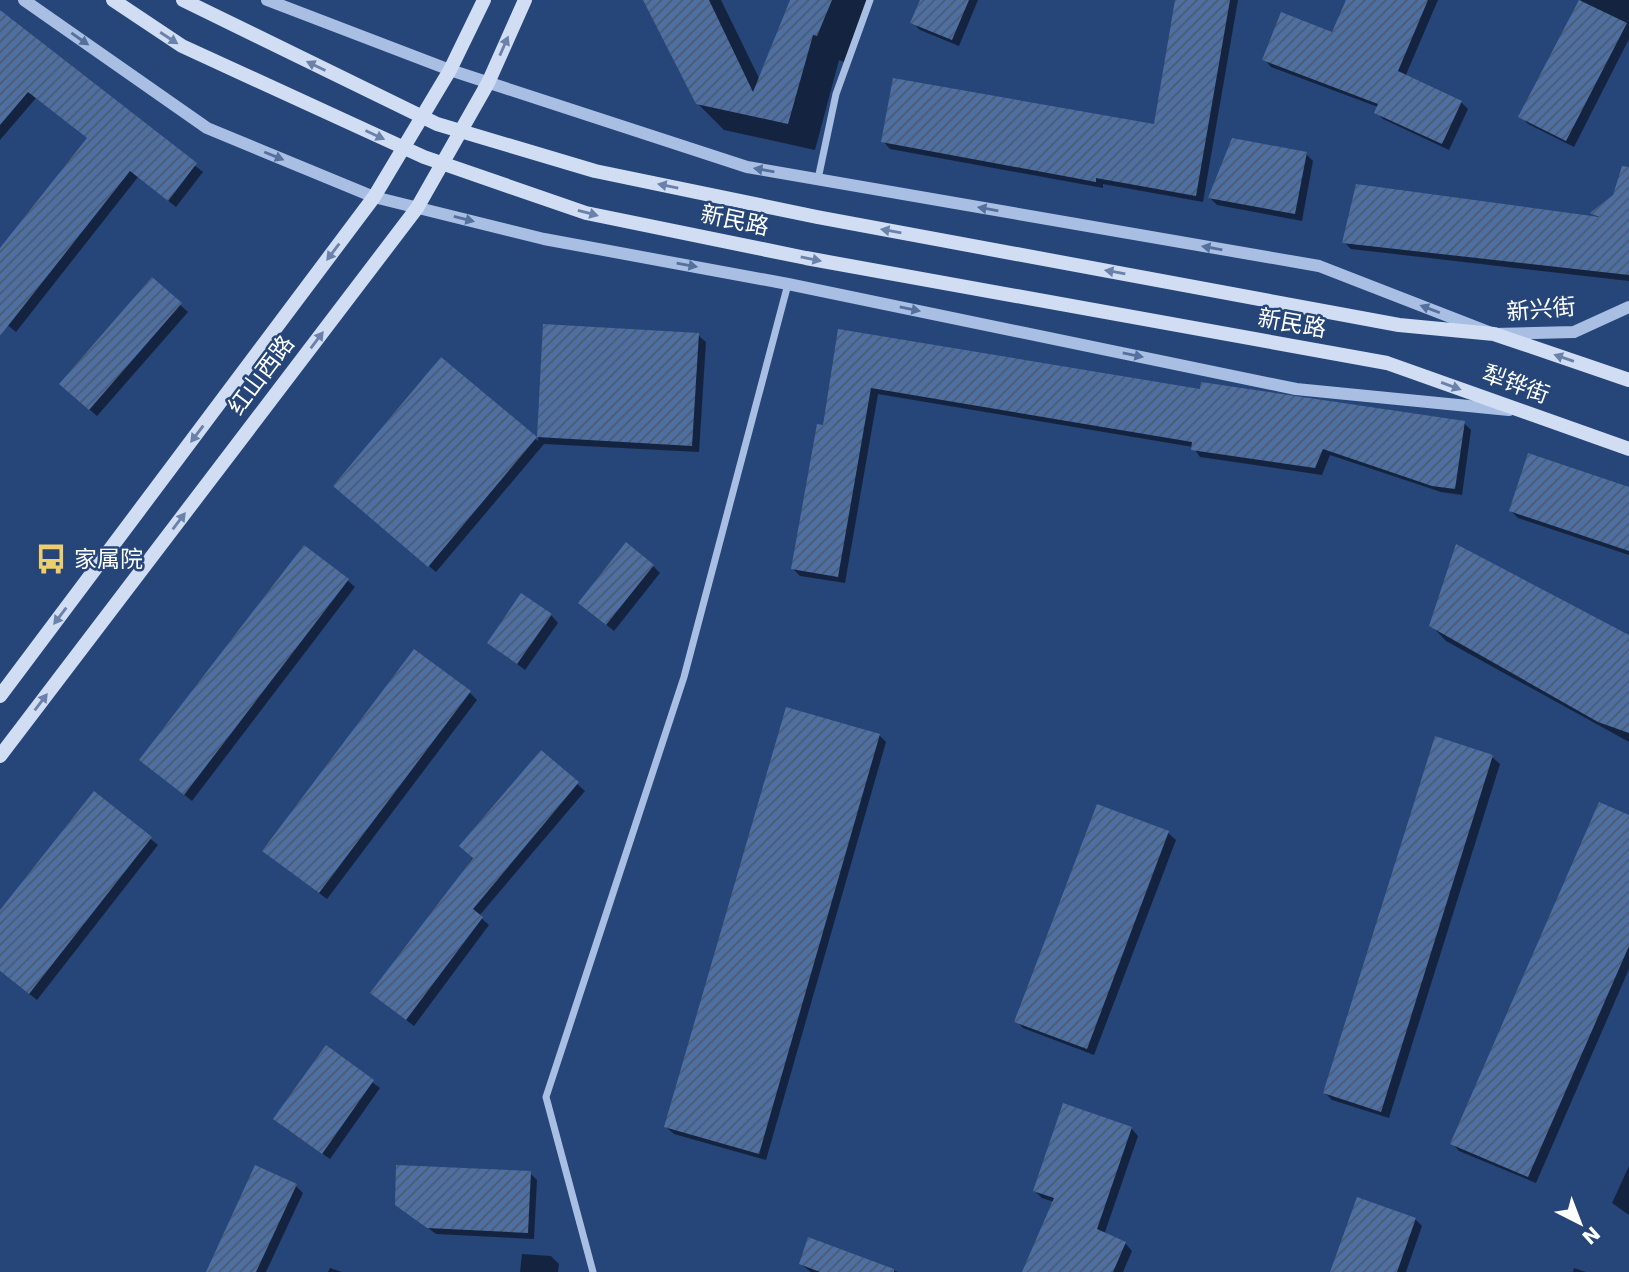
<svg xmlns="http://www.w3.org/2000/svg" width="1629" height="1272" font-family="'DejaVu Sans','Noto Sans SC',sans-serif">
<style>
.shadow{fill:#0007}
.building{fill:url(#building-hatch)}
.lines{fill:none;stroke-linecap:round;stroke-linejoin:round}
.minor{stroke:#a8bfe3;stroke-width:7}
.tertiary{stroke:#a8bfe3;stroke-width:12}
.secondary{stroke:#d0ddf3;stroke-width:14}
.oneway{fill:#6a82a9}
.oneway2{fill:#54709d}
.labels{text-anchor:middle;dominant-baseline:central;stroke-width:5;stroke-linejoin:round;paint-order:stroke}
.street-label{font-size:23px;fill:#fff;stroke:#264578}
.poi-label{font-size:23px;fill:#fff;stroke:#264578;text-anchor:start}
</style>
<defs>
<pattern id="building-hatch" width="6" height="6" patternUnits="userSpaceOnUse" patternTransform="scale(1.75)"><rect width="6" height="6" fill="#4e6fa2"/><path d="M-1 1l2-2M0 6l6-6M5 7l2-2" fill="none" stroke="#4d5a6e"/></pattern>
</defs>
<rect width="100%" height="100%" fill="#264578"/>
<g class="shadow">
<path d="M645 0H721L760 80 791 0H868L844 62 839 60 815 150 724 130 697 103Z"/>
<path d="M922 0H978L959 46 920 30 912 22Z"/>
<path d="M1177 0H1238L1203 202 1103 184V188L890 149 883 141 1155 126Z"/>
<path d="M1348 0H1438L1405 77 1461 102 1468 109 1449 150 1383 119 1376 112 1378 107 1271 67 1264 59 1333 34Z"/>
<path d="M1581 0H1629V39L1574 147 1528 124 1521 116Z"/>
<path d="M0 13 203 172 176 207 138 177 16 332 0 319V250L89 139 36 98 0 140Z"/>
<path d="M1306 154 1313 161 1302 221 1217 205 1210 198Z"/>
<path d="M1629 185V281L1351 249 1344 242 1598 219 1593 213Z"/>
<path d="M152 280 188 312 97 416 68 391Z"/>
<path d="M545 326 698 335 706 342 699 452 544 444 436 572 342 493 442 360 538 441Z"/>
<path d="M840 331 1201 391 1464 423 1471 430 1462 495 1441 492 1330 455 1322 475 1200 457 1193 447 878 394 845 583 800 576 792 568 824 427Z"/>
<path d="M1629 489V555L1518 518 1511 511Z"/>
<path d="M653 566 660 573 614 631 588 610Z"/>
<path d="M347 580 355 587 192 801 141 760Z"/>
<path d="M551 615 558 623 525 670 489 643Z"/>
<path d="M1431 625 1629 637V742L1446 641Z"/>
<path d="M469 692 477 700 327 899 272 858Z"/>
<path d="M879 735 886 742 766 1160 674 1134 666 1127Z"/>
<path d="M541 752 585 791 479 916 489 925 414 1026 380 1000Z"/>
<path d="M1492 757 1500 764 1389 1118 1332 1100 1325 1093Z"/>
<path d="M94 793 158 845 37 1000 0 971V913Z"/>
<path d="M1098 806 1168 833 1176 840 1094 1055 1023 1028 1016 1021Z"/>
<path d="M1629 817V969L1536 1183 1459 1151 1452 1143Z"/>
<path d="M326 1048 380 1088 330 1159 283 1126Z"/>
<path d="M1131 1128 1138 1136 1104 1235 1125 1243 1132 1251 1123 1272H1024L1054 1202 1042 1198 1035 1191Z"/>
<path d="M1629 1166V1215L1612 1203Z"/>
<path d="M530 1173 537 1180 534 1239 436 1234 396 1204Z"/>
<path d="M296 1186 303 1193 266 1272H208Z"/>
<path d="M1415 1219 1422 1226 1406 1272H1332Z"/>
<path d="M809 1240 898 1272H811L801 1264Z"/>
<path d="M522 1254 551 1256 559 1264 558 1272H520Z"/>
<path d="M330 1268 342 1272H328Z"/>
<path d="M1574 1268 1586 1272H1573Z"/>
</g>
<g class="building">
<path d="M643 0H709L753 92 790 0H832L817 36 813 35 788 124 696 104Z"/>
<path d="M920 0H969L952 40 910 23Z"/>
<path d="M1175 0H1230L1196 196 1096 178V182L881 142 893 78 1154 124Z"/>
<path d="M1346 0H1428L1398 71 1462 101 1442 144 1374 113 1378 104 1262 60 1281 12 1332 32Z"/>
<path d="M1579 0 1627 23 1566 141 1518 117Z"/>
<path d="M0 10 197 163 168 201 130 171 0 336V248L87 138 28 92 0 125Z"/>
<path d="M1232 138 1307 152 1295 214 1208 198Z"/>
<path d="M1622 166 1629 167V275L1342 243 1356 184 1599 217 1590 213 1613 195Z"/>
<path d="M152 277 182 303 89 410 59 384Z"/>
<path d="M543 324 699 333 692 446 537 437Z"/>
<path d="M838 329 1200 389 1201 382 1465 421 1455 489 1432 486 1323 449 1315 468 1191 450 1192 442 871 388 838 577 791 569 817 424 823 425Z"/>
<path d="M441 357 537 437 428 567 333 486Z"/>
<path d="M1528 453 1629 487V551L1509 511Z"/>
<path d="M626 542 654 565 606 625 578 603Z"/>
<path d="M1456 544 1629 635V733L1598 722 1429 626Z"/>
<path d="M304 545 349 579 184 795 139 760Z"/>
<path d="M521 593 552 614 517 664 487 643Z"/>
<path d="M414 649 471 691 319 893 262 851Z"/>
<path d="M786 707 880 734 759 1154 664 1127Z"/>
<path d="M1435 736 1493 755 1381 1112 1323 1093Z"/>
<path d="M541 750 579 782 473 909 483 917 406 1020 370 993 473 858 459 846Z"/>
<path d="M94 791 152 837 29 994 0 971V910Z"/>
<path d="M1599 802 1629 815V946L1528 1177 1450 1144Z"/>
<path d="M1097 804 1169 831 1087 1049 1014 1022Z"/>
<path d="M326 1045 374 1080 322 1154 273 1119Z"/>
<path d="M1063 1103 1132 1127 1097 1229 1126 1242 1113 1272H1022L1054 1198 1033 1191Z"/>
<path d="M255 1165 297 1184 256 1272H206Z"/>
<path d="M396 1165 531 1171 528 1233 427 1228 395 1205Z"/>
<path d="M1357 1197 1416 1218 1397 1272H1330Z"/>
<path d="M808 1237 894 1269V1272H820L799 1264Z"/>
</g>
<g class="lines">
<g class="minor">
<path d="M818 179 836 94 870 0"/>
<path d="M593 1272 546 1097 684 677 788 284"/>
</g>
<g class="tertiary">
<path d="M24 0 207 128 374 197 544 239 788 284 1296 389 1509 410"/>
<path d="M267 0 450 70 747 167 1319 266 1494 334 1574 332 1629 307"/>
</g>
<g class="secondary">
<path d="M113 0 182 46 424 157 586 213 806 258 1387 363 1629 449"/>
<path d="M183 0 437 124 595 171 817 217 1399 325 1494 334 1629 380"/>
<path d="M0 696 374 197 450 70 484 0"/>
<path d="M0 756 417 208 488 83 525 0"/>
</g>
</g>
<defs><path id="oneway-solid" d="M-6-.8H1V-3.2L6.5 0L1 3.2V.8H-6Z" transform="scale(1.75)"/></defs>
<g class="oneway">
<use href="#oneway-solid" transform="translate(169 38) rotate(33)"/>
<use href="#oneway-solid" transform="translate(504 46) rotate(-66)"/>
<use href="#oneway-solid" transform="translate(316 66) rotate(-154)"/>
<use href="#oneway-solid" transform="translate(375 135) rotate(25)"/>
<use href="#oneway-solid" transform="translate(668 186) rotate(-168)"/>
<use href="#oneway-solid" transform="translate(588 213) rotate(15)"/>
<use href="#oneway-solid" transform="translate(891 231) rotate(-170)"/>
<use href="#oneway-solid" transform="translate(333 252) rotate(127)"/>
<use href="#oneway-solid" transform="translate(811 259) rotate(11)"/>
<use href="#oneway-solid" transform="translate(1115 272) rotate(-170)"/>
<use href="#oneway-solid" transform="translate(317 340) rotate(-53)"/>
<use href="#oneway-solid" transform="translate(1564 358) rotate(-161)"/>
<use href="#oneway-solid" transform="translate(1451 386) rotate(20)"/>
<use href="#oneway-solid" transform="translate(197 434) rotate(127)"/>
<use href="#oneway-solid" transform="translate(179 521) rotate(-53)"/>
<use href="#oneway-solid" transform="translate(60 616) rotate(127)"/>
<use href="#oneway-solid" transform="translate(41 702) rotate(-53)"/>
</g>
<g class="oneway2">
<use href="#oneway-solid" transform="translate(80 39) rotate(35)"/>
<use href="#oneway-solid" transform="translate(274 156) rotate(22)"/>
<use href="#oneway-solid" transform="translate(764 170) rotate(-170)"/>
<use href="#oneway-solid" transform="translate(988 209) rotate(-170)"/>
<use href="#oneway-solid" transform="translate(464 219) rotate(14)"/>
<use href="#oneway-solid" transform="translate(1212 248) rotate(-170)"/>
<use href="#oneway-solid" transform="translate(687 265) rotate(10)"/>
<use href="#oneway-solid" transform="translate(910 309) rotate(12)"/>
<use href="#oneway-solid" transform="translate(1430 309) rotate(-159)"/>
<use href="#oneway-solid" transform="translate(1133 355) rotate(12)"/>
</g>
<defs>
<g id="bus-bare" transform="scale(2.415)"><path d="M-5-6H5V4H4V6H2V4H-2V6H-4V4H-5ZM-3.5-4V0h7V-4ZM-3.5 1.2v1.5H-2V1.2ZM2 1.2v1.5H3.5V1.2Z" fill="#ecce6d" stroke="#264578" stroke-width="2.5" paint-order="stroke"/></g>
</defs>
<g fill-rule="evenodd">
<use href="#bus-bare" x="51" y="559"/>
</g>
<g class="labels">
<g class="street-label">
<text transform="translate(735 220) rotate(12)">新民路</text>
<text transform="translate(1541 309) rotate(-5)">新兴街</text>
<text transform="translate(1292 323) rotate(10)">新民路</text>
<text transform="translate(261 375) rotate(-53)">红山西路</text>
<text transform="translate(1516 384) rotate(20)">犁铧街</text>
</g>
<g class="poi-label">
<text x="74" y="559">家属院</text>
</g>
</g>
<g transform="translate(1580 1223) rotate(138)" stroke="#264578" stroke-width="5" paint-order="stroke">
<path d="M0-5L12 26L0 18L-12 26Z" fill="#ffffff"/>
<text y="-10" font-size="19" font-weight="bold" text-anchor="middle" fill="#ffffff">N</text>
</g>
</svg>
